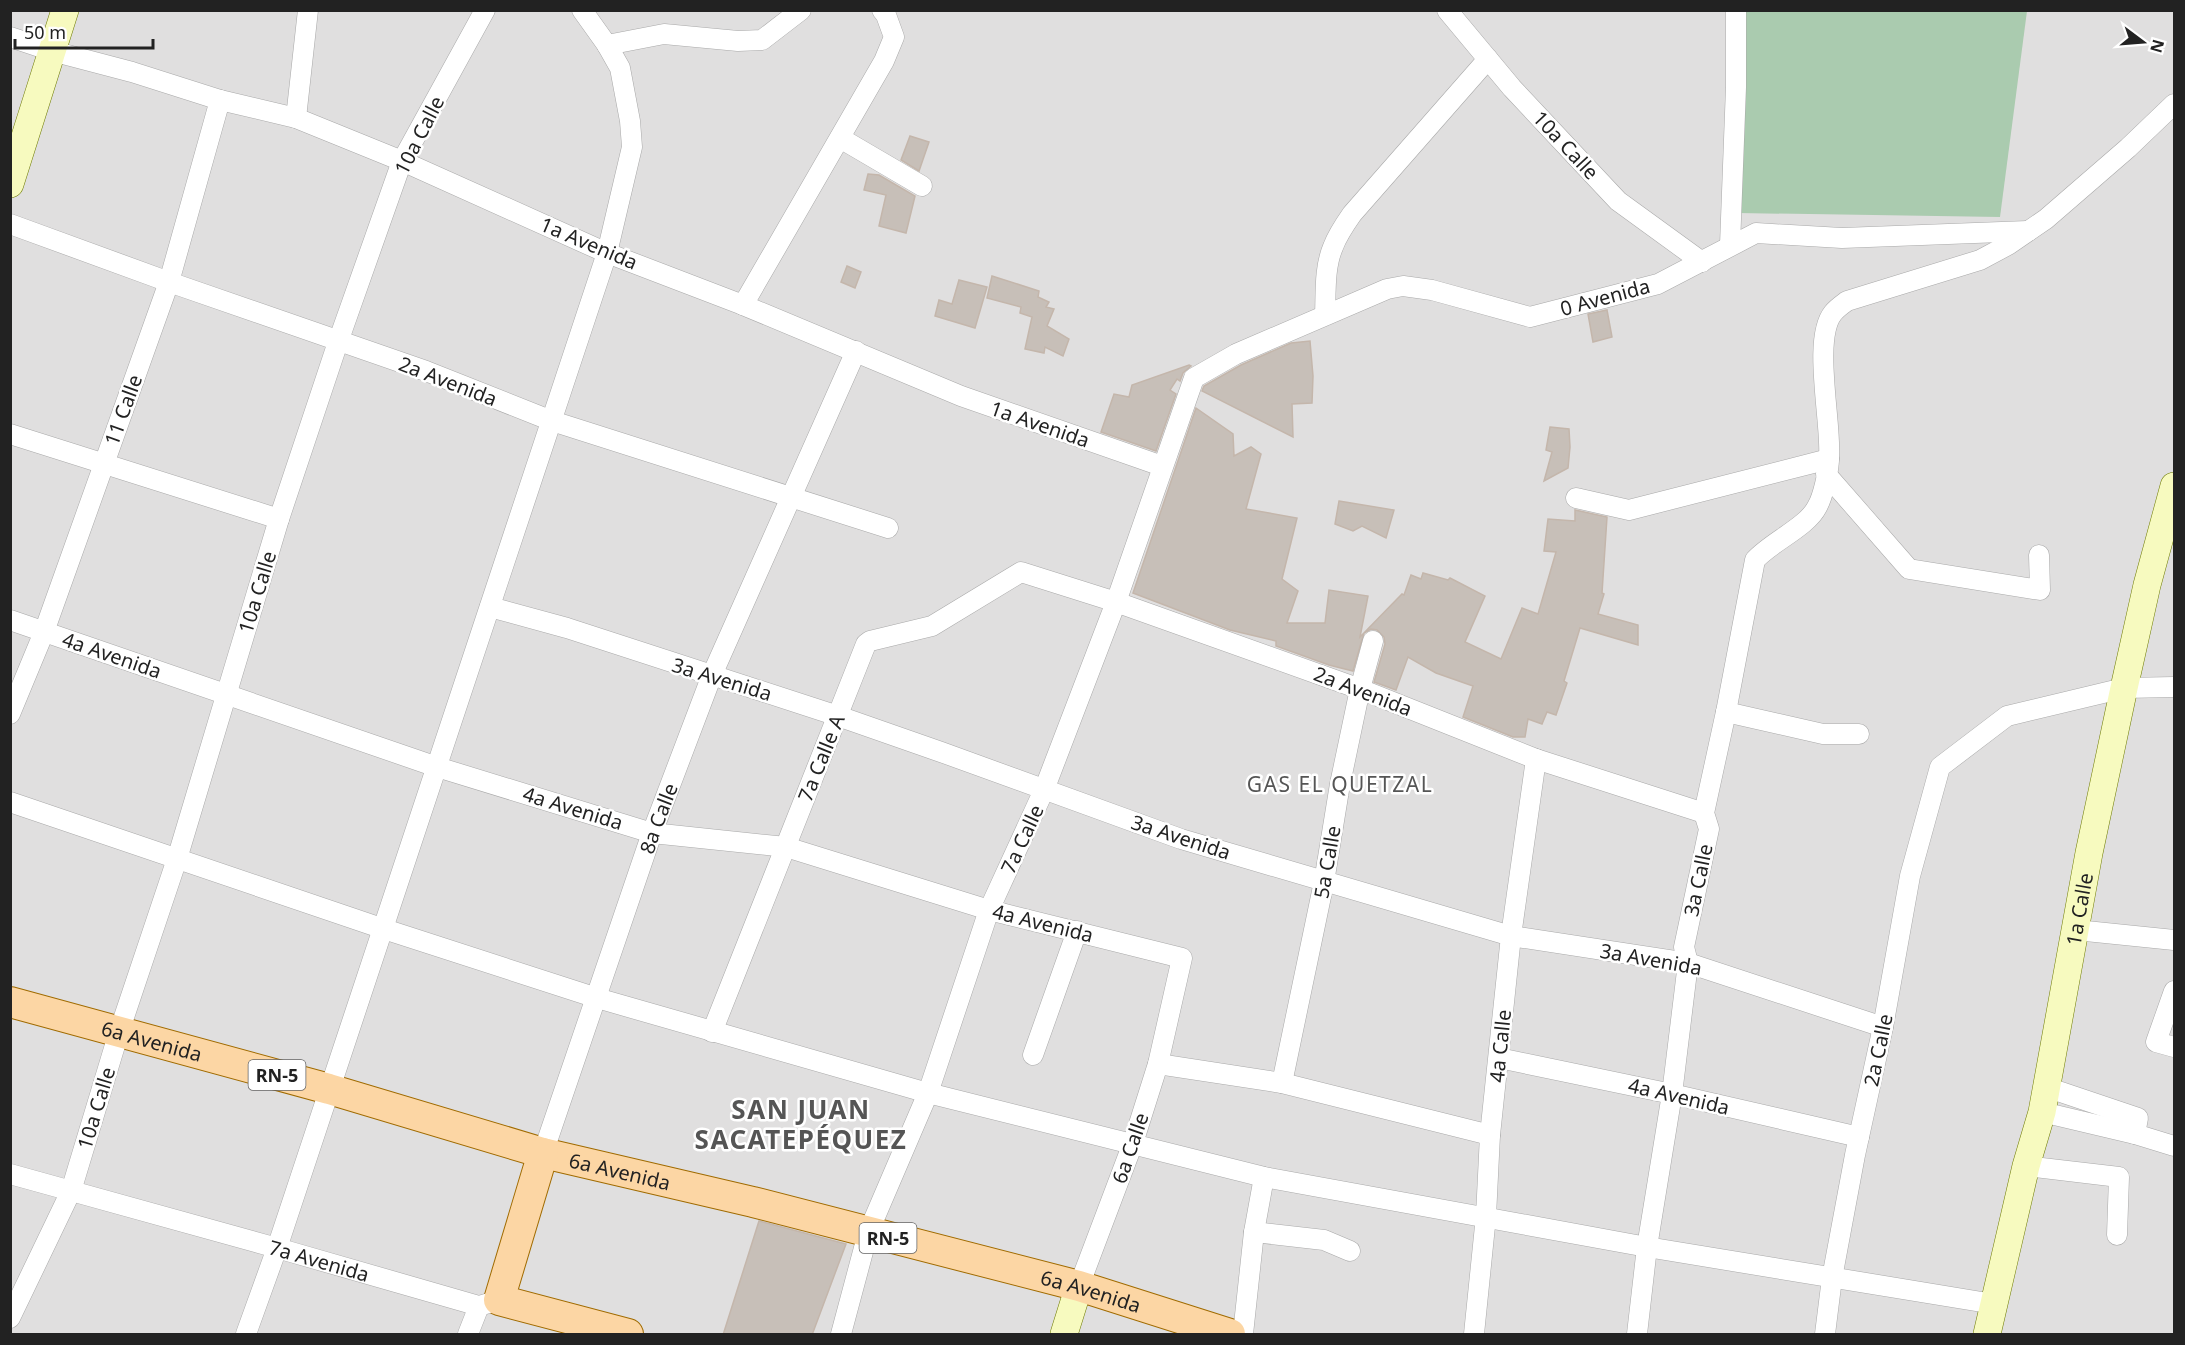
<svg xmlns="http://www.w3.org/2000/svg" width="2185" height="1345" font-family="'Noto Sans',sans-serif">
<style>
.residential{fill:#e0dfdf}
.cemetery{fill:#aacbaf}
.building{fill:#c7bfb8;stroke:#c4b6ab;stroke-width:1.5}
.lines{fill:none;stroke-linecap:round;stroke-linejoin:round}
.street-casing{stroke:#a9a9a9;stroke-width:21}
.secondary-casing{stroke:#707d05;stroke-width:28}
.primary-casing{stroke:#a06b00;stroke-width:32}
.street{stroke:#fff;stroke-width:20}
.secondary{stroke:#f7fabf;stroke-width:27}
.primary{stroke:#fcd6a4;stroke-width:30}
.labels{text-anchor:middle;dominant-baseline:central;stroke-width:5;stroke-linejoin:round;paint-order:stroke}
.shield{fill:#fff;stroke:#646464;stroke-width:1.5}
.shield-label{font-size:18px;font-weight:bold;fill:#222}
.street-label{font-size:20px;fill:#222;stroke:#fff}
.neighbourhood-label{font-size:21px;letter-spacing:1.5px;fill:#555;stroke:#fff}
.district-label{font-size:26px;font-weight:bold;letter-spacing:1.5px;fill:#555;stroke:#fff}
</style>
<rect width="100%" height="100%" fill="#f2efe9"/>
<rect class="residential" x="11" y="11" width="2163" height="1323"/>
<path class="cemetery" d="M1742 11H2027L2000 217 1738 213Z"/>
<g class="building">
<path d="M910 136 929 142 919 171 901 160Z"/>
<path d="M868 174 879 175 915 196 906 233 879 226 886 195 864 190Z"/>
<path d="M847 266 861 272 855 288 841 282Z"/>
<path d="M992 276 1039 291 1038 297 1049 302 1046 307 1054 309 1047 326 1069 339 1063 356 1045 347 1044 353 1025 349 1032 317 1020 313 1021 307 987 298Z"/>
<path d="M959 280 987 287 975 328 935 316 939 300 952 304Z"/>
<path d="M1607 310 1612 337 1593 342 1588 314Z"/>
<path d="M1310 341 1313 376 1312 403 1292 404 1293 437 1202 391 1204 386 1241 365 1291 343Z"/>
<path d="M1189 365 1191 366 1183 373 1180 381 1177 379 1170 390 1176 394 1156 451 1101 432 1114 394 1129 397 1132 385Z"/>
<path d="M1196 408 1233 434 1234 456 1251 447 1261 454 1246 509 1297 518 1282 579 1298 591 1287 623H1325L1329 590 1368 596 1360 637 1402 594 1404 595 1411 575 1421 579 1423 573 1448 580 1450 578 1485 596 1465 642 1501 659 1522 608 1538 614 1556 552 1544 551 1548 519 1575 521V510L1607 517 1602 593 1604 594 1598 614 1638 625V645L1580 628 1564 681 1567 683 1556 715 1547 712 1542 724 1528 719 1525 737H1513L1463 717 1473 686 1436 673 1408 657 1396 690 1374 682 1385 644 1384 637 1377 630 1371 629 1364 633 1353 671 1329 665 1276 646V641L1230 630 1133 593Z"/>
<path d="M1550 427 1569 429 1570 447 1568 468 1544 481 1552 452 1546 450Z"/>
<path d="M1339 501 1394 510 1386 538 1362 526 1353 531 1335 524Z"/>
<path d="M759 1221 846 1244 812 1335H723Z"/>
</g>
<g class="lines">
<g class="street-casing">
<g id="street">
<path d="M1447 10 1512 88 1618 201 1702 262"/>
<path d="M10 37 52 51 132 72 220 100 296 118 402 161 607 253 743 305 961 396 1162 466"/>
<path d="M607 45 664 34 738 41 762 40 801 10"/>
<path d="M296 118 308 10"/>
<path d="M840 138 922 186"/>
<path d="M10 224 169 282 426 371 552 421 888 528"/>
<path d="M1730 245 1736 87V10"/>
<path d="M743 305 884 61 894 37 886 15 882 10"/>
<path d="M1325 315C1326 294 1324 268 1333 247 1337 236 1345 224 1352 214L1488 59"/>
<path d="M10 434 279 519"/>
<path d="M1826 474 1909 569 2040 590 2039 555"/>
<path d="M1576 498 1629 510 1829 459"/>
<path d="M490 607 567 628 838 716 941 752 1181 839 1511 936 1688 963 1883 1027"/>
<path d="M10 620 437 767 652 833 786 847 989 910 1182 958 1158 1064 1133 1143 1079 1286"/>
<path d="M1726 712 1823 734H1859"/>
<path d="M10 714 44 632 169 282 220 100"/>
<path d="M10 802 384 929 597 998 928 1093 1264 1177 1647 1247 1994 1304"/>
<path d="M2076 930 2174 940"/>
<path d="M2174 991 2156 1042 2174 1047"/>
<path d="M712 1032 866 644 870 641 932 626 1021 572 1116 602 1360 689 1536 759 1704 813"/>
<path d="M1033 1055 1077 931"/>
<path d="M1499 1058 1672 1094 1859 1137"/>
<path d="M1158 1064 1282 1083 1490 1135"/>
<path d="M1282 1083 1324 882 1340 784 1360 689 1373 641"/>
<path d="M2046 1087 2138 1118 2135 1134"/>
<path d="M2042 1112 2135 1134 2174 1146"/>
<path id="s1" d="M543 1153 652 833 712 675 856 351"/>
<path d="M2026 1166 2119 1177 2117 1235"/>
<path id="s2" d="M10 1174 277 1248 479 1306 499 1300"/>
<path d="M1254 1232 1324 1240 1350 1251"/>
<path d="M10 1318 71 1191 119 1032 177 859 279 519 338 342 402 161 485 10"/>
<path d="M246 1334 277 1248 607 253 632 147 630 121 620 68 607 45 582 10"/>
<path d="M468 1334 479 1306"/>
<path d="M841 1334 868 1233 928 1093 989 910 1044 790 1116 602 1194 378 1236 354 1387 289 1403 286 1432 290 1530 317 1658 284 1756 233 1842 238 2028 231"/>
<path d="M1243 1334 1254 1232 1264 1177"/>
<path d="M1474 1334 1486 1216 1490 1135 1511 936 1536 759"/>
<path d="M1637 1334 1647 1247 1672 1094 1688 963 1684 947 1709 829 1704 813 1726 712 1755 560C1771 542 1807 527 1817 507 1823 497 1829 470 1829 458 1832 424 1812 339 1833 313 1837 308 1843 304 1847 301L1980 260 2008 245 2046 219 2128 148 2174 104"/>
<path d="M1825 1334 1832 1278 1855 1155 1883 1027 1910 876 1940 767 2007 716 2124 688 2174 687"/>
</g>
</g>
<g class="secondary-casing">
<g id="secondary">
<path d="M10 184 65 10"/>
<path d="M1064 1334 1079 1286"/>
<path id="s3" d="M1987 1334 2026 1166 2042 1112 2089 853 2124 688 2147 585 2174 486"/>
</g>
</g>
<g class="primary-casing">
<g id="primary">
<path id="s4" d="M10 1002 329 1089 543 1153 753 1202 1079 1286 1230 1334"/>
<path d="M543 1153 499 1300 628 1334"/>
</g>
</g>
<use href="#street" class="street"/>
<use href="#secondary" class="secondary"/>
<use href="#primary" class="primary"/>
</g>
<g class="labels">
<g class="shield">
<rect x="248.5" y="1060" width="57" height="30" rx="4.5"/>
<rect x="859.5" y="1223" width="57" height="30" rx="4.5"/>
</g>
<g class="shield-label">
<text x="277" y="1075">RN-5</text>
<text x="888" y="1238">RN-5</text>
</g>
<g class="street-label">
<text transform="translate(419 135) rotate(-63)">10a Calle</text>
<text transform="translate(1566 145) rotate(47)">10a Calle</text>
<text transform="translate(589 243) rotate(23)">1a Avenida</text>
<text transform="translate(1605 297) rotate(-15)">0 Avenida</text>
<text transform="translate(448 381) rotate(21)">2a Avenida</text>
<text transform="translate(123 410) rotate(-70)">11 Calle</text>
<text transform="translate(1040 424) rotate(19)">1a Avenida</text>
<text transform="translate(257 592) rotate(-73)">10a Calle</text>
<text transform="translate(112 655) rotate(19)">4a Avenida</text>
<text transform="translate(722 679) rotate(17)">3a Avenida</text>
<text transform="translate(1363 691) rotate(21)">2a Avenida</text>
<text transform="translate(821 758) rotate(-68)">7a Calle A</text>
<text transform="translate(573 808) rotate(17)">4a Avenida</text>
<text stroke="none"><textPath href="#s1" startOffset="354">8a Calle</textPath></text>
<text transform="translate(1181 837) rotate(18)">3a Avenida</text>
<text transform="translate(1022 839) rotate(-65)">7a Calle</text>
<text transform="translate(1327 862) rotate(-80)">5a Calle</text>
<text transform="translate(1698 880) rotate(-78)">3a Calle</text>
<text stroke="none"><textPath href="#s3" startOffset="435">1a Calle</textPath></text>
<text transform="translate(1043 923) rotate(14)">4a Avenida</text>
<text transform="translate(1651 959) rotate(10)">3a Avenida</text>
<text stroke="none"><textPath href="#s4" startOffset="147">6a Avenida</textPath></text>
<text transform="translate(1500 1046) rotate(-84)">4a Calle</text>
<text transform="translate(1878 1050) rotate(-78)">2a Calle</text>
<text transform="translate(1679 1096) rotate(13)">4a Avenida</text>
<text transform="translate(96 1108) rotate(-73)">10a Calle</text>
<text transform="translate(1130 1148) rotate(-71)">6a Calle</text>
<text stroke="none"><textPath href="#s4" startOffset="633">6a Avenida</textPath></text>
<text stroke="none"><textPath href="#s2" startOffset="321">7a Avenida</textPath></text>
<text stroke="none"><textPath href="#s4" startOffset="1119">6a Avenida</textPath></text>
</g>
<g class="neighbourhood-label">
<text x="1340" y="784">GAS EL QUETZAL</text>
</g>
<g class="district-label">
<text x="801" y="1109">SAN JUAN<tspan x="801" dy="30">SACATEPÉQUEZ</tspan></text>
</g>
</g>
<rect width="2185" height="1345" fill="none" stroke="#222222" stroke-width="24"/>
<g transform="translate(2143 42) rotate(106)" stroke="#ffffff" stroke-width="4.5" paint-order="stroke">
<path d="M0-4.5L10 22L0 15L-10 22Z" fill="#222222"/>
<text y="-9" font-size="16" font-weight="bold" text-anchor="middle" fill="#222222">N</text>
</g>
<path d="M15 39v9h138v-9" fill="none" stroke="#222222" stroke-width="3"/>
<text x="24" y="39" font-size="18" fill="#222222" stroke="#ffffff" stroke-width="4.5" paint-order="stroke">50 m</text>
</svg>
